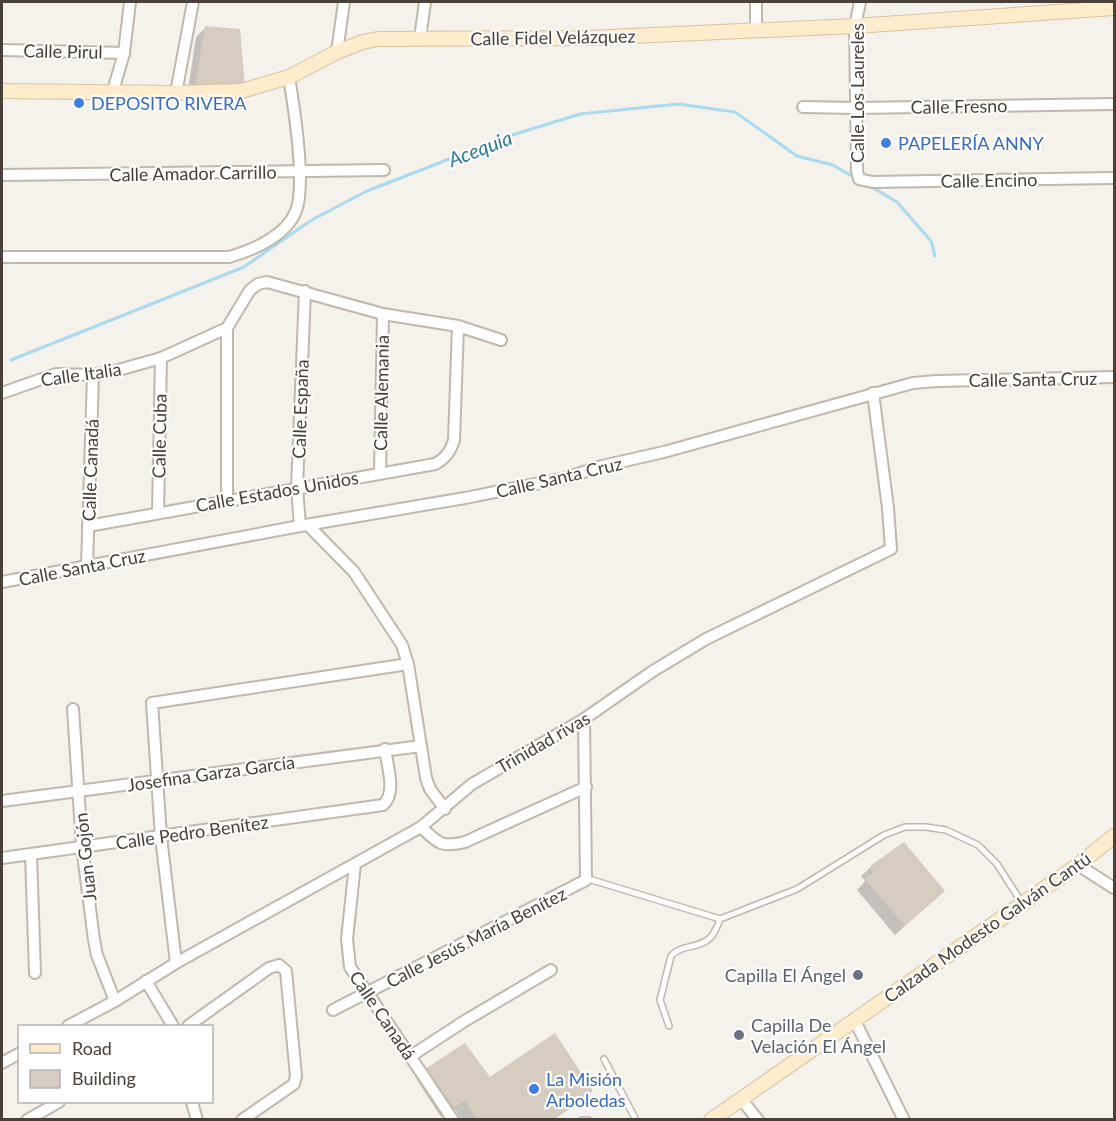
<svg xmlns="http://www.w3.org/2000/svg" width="1116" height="1121" font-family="Lato,sans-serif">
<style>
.shadow{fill:#0003}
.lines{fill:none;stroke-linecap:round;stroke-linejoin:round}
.stream{stroke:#a9daf0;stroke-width:3}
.building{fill:#d7ccc0}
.lane-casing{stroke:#c1b8ad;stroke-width:8}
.street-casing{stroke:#c1b8ad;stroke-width:14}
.secondary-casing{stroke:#d7c29e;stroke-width:16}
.lane{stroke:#fff;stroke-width:5}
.street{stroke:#fff;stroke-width:10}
.secondary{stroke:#feeccd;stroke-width:14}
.shop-dot{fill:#3f7fe0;stroke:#fff;stroke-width:2}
.worship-dot{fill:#6b7280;stroke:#fff;stroke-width:2}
.labels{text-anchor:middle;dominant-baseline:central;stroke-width:4.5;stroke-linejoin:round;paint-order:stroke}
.street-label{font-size:18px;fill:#494139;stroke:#fff}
.shop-label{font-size:18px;fill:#366cbe;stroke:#fff;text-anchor:start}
.worship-label{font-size:18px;fill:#5b616d;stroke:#fff;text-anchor:end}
.water-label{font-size:20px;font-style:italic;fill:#2e7a9c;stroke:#fff}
</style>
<rect width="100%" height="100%" fill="#f5f1eb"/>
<g class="shadow">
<path d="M205 28 234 95 187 96 196 37Z"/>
<path d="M871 867 933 900 895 935 857 890 865 881 861 876Z"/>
<path d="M426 1070 489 1079 591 1090 582 1100 553 1120H461L455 1109 441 1117 417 1080Z"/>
</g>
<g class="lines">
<g class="stream">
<path d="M870 186 897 202 931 241 935 256"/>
<path d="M11 360 244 267 310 221 367 191 506 137 580 114 678 104 735 112 797 156 833 165 857 179"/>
</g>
</g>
<g class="building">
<path d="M205 26 240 29 245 86 195 87Z"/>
<path d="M904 842 945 891 905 926 865 879 874 872 870 866Z"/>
<path d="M555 1033 593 1091 551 1120H477L465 1101 451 1109 425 1069 465 1043 490 1077Z"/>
</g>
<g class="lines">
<g class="lane-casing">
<g id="lane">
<path d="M586 880H592L720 919 797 889 884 835 905 827H926L946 830 978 845 997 864 1022 903"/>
<path d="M669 1026 660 1000 671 956C681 944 700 949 711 937 715 932 718 925 720 919"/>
<path d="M604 1059 636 1120"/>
<path d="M582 1120H588"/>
</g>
</g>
<g class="street-casing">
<g id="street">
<path d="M756 2V31"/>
<path d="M860 2 855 26 857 171 859 179 872 182 1114 178"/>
<path d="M420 39 425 2"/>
<path d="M2 50 124 53"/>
<path d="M337 52 344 2"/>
<path d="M113 91 124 53 130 2"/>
<path d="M176 93 193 2"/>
<path d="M803 107 856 108 1114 104"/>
<path d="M2 175 384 170"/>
<path d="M2 257H229C253 250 286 236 296 211 306 185 294 107 289 77"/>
<path d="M2 393 56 374 93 375 115 371 161 358 227 328 250 290 258 284 267 282 383 314 458 326 501 340"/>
<path d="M380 473 383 314"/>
<path d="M227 500V328"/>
<path d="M158 513 161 358"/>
<path d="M308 525 354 572 402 645 408 664 426 778 430 789 445 809"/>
<path d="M88 526 435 464C446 458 450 452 454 440L458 326"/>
<path d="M300 526 297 487 305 291"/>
<path d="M87 566 93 375"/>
<path d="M2 582 300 526 465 498 565 478 602 466 664 452 913 383 937 381 1114 377"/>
<path d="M73 709 82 846 94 940 97 955 115 1001"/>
<path d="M2 801 421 746"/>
<path d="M421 827C438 843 441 848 465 842L586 787"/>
<path d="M31 855 35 973"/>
<path d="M2 858 383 805C397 793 387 765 385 749"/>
<path d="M355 864 347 939 350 967 453 1120"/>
<path d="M1078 865 1114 888"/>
<path d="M176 963 161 837 152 703 408 664"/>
<path d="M146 981 173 1026"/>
<path d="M333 1010 586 880 584 719"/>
<path d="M854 1019 904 1120"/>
<path d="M68 1026 115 1001 176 963 421 827 472 784 584 719 653 671 706 639 891 549 888 508 873 393"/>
<path d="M188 1026 269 968 279 965 286 971 296 1076 294 1084 242 1120"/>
<path d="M411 1056 463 1022 551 970"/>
<path d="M2 1063 20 1053"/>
<path d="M741 1099 758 1120"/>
<path d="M192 1102 197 1120"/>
<path d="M27 1120 59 1102"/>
</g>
</g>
<g class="secondary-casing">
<g id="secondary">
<path d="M2 91 176 93 241 91 289 77 337 52 363 42 378 39 587 38 855 26 1114 8"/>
<path d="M711 1120 1078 865 1114 836"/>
</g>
</g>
<use href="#lane" class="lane"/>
<use href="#street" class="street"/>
<use href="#secondary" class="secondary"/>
</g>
<g class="shop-dot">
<circle cx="79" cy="103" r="6"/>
<circle cx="886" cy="143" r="6"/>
<circle cx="534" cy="1089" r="6"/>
</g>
<g class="worship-dot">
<circle cx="858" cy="975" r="6"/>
<circle cx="739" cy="1035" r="6"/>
</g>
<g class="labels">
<g class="street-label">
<text transform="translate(553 37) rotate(-1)">Calle Fidel Velázquez</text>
<text transform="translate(63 51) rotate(1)">Calle Pirul</text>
<text transform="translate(857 93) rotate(-90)">Calle Los Laureles</text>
<text transform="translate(959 106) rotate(-1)">Calle Fresno</text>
<text transform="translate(193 173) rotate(-1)">Calle Amador Carrillo</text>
<text transform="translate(989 180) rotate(-1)">Calle Encino</text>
<text transform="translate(81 374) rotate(-8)">Calle Italia</text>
<text transform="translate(1033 379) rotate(-1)">Calle Santa Cruz</text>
<text transform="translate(381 393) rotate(-89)">Calle Alemania</text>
<text transform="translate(300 409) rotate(-88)">Calle España</text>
<text transform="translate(159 436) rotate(-89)">Calle Cuba</text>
<text transform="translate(90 470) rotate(-88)">Calle Canadá</text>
<text transform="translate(559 477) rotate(-13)">Calle Santa Cruz</text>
<text transform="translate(277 491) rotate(-10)">Calle Estados Unidos</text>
<text transform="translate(82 567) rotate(-11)">Calle Santa Cruz</text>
<text transform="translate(543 742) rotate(-30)">Trinidad rivas</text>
<text transform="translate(211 773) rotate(-8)">Josefina Garza García</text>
<text transform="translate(192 832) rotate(-8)">Calle Pedro Benítez</text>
<text transform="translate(85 857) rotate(-96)">Juan Gojón</text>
<text transform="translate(987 927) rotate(-35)">Calzada Modesto Galván Cantú</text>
<text transform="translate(476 937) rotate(-27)">Calle Jesús María Benítez</text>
<text transform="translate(383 1015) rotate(56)">Calle Canadá</text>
</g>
<g class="shop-label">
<text x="91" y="103">DEPOSITO RIVERA</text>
<text x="898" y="143">PAPELERÍA ANNY</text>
<text x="546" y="1079">La Misión<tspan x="546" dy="21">Arboledas</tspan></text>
</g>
<g class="worship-label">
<text x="846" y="975">Capilla El Ángel</text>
<text x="751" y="1025" text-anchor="start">Capilla De<tspan x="751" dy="21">Velación El Ángel</tspan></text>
</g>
<g class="water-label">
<text transform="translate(480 148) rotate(-21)">Acequia</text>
</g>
</g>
<rect width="1116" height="1121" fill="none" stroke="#494139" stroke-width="6"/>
<rect x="18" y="1025" width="195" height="78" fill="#ffffff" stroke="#b6b3b0" stroke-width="1.5"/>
<rect x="30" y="1044" width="30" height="9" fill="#feeccd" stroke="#b6b3b0" stroke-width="1.5"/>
<text x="72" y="1055" font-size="18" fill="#494139">Road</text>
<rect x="30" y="1070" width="30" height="18" fill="#d7ccc0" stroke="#b6b3b0" stroke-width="1.5"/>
<text x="72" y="1085" font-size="18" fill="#494139">Building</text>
</svg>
